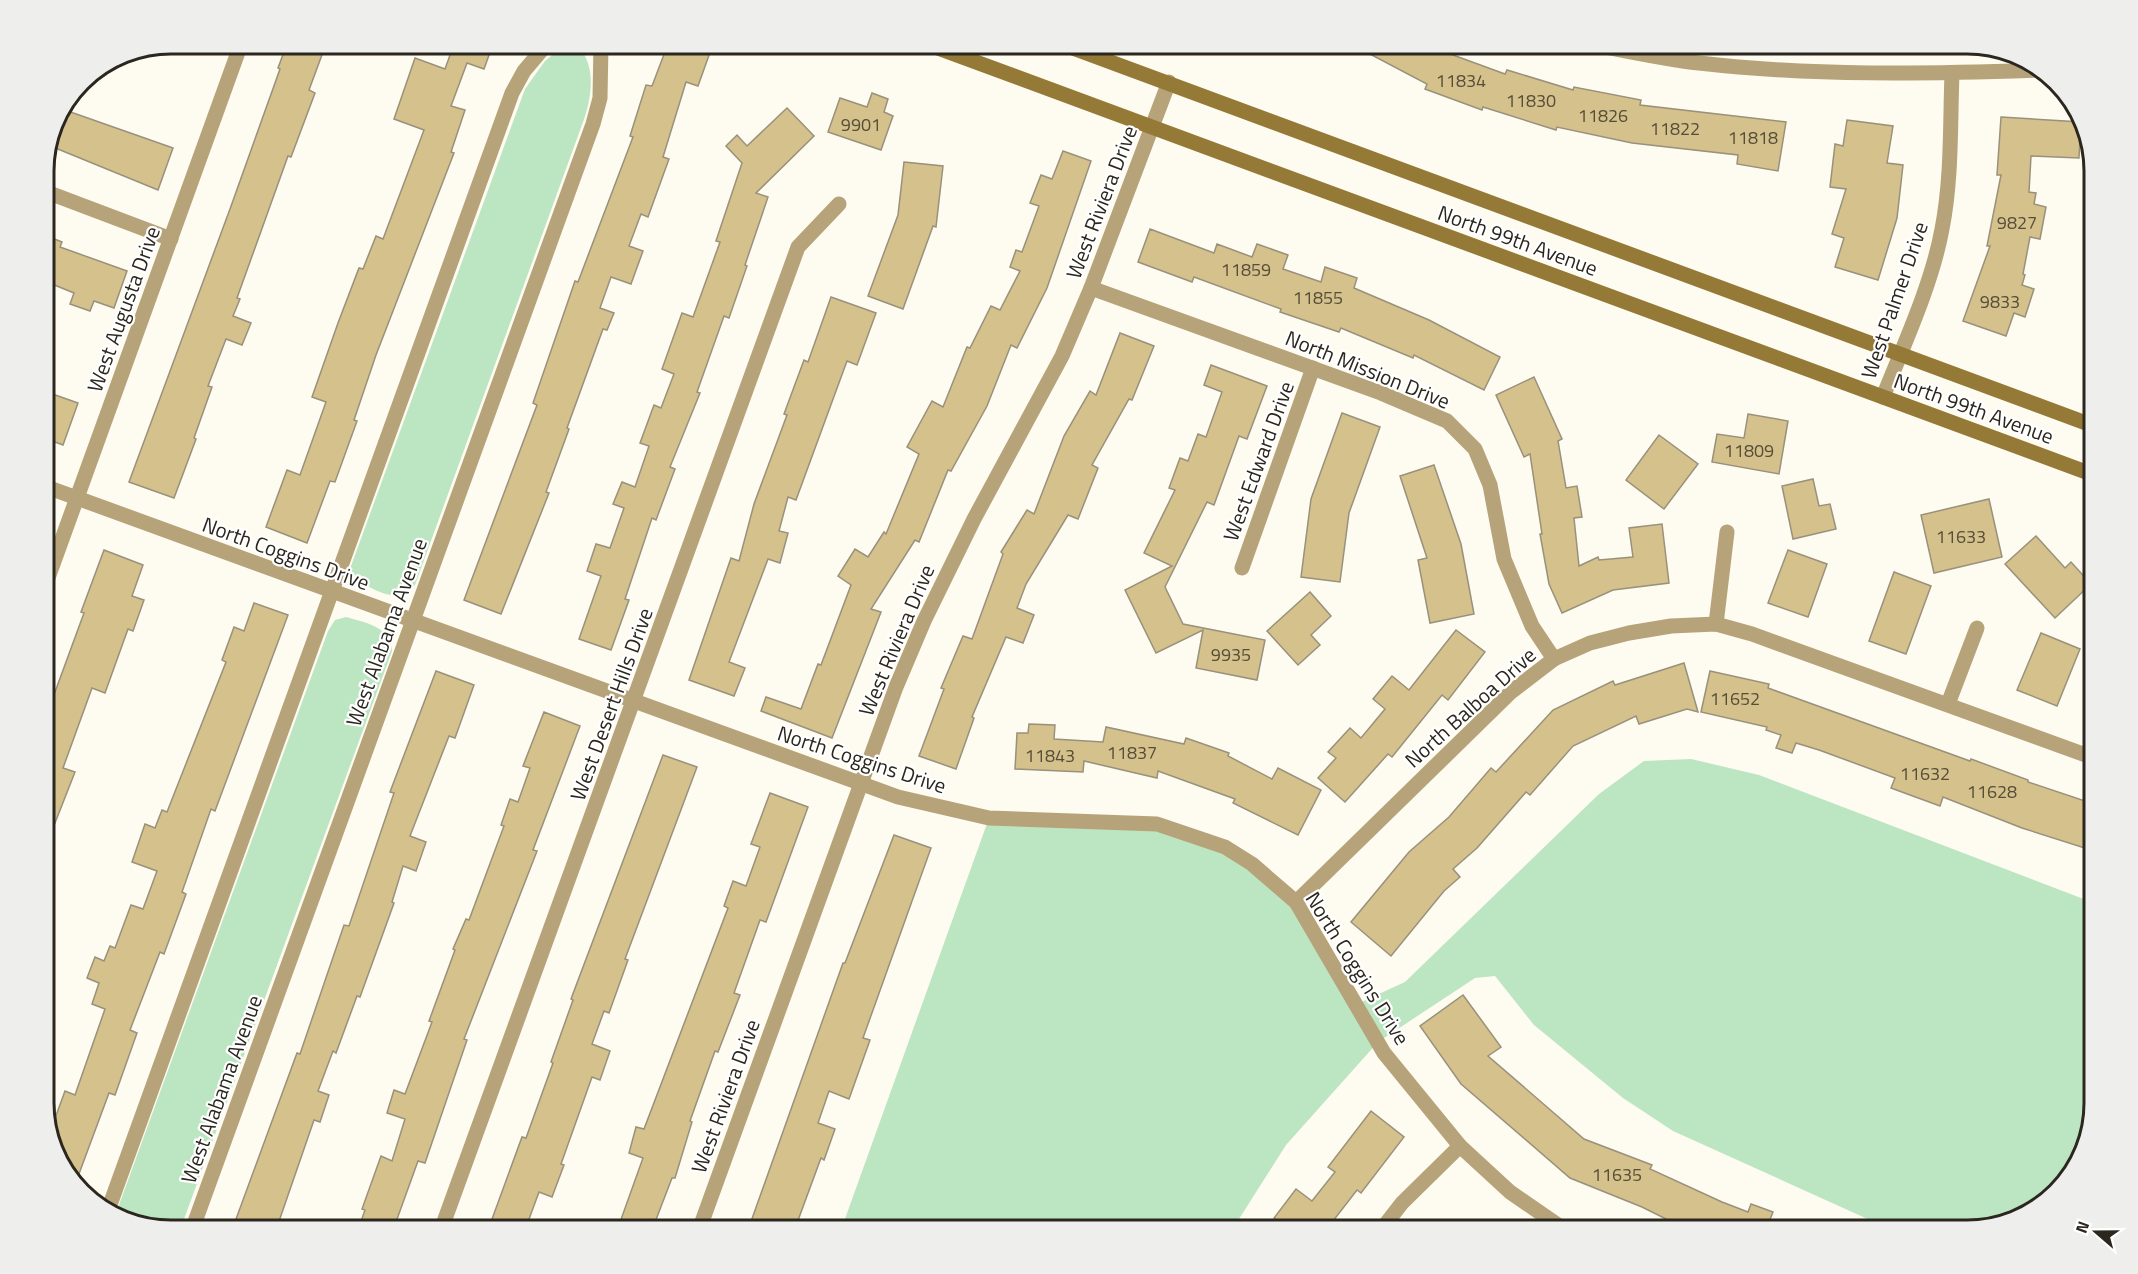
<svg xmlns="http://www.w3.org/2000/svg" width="2138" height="1274" font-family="'Titillium Web',sans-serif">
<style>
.green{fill:#bce5c2}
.building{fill:#d5c18b;stroke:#99917b;stroke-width:1.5}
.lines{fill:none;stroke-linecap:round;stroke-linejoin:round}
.minor{stroke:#b6a37a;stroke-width:15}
.tertiary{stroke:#b6a37a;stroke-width:15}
.secondary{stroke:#947937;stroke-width:15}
.labels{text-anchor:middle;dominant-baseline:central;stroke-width:4.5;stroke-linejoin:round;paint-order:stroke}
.number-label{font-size:18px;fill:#564e39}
.street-label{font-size:21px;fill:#2b271e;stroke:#fff}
.rim{fill:none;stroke:#2b271e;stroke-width:3}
</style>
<rect width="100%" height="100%" fill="#fefbf1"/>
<g class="green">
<path d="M562 47 582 51C596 71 591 100 583 122L415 585 403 595C384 598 362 585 351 571V566L525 89 545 61Z"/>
<path d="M346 617C366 623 390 626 392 651L180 1230H171L115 1216 328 631 335 620Z"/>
<path d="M1691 759 1759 775 2094 903V1104L2077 1167 2031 1214 1968 1230H1892L1673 1131 1623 1098 1534 1025 1495 976 1475 978 1378 1042 1286 1145 1232 1230H841L989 818 1115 821 1225 847 1296 902 1357 1004 1405 982 1599 794 1644 761Z"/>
</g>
<g class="building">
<path d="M287 44H326L309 90 315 93 291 157 288 156 237 298 240 299 233 316 251 323 242 345 226 339 208 386 212 387 194 438 196 439 174 498 129 482 230 209 280 69 278 68Z"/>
<path d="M454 44H493L484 69 467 63 451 106 465 110 451 152 454 153 376 355 354 420 357 421 335 482 330 481 307 543 266 527 287 470 300 475 326 402 312 397 338 323 359 268 363 269 376 236 383 239 424 130 394 119 415 58 445 69Z"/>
<path d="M668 44H713L698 86 686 82 663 157 669 159 648 217 641 214 629 246 643 251 631 284 611 277 600 308 614 313 607 330 603 329 567 428 569 429 546 492 549 493 501 614 464 600 537 405 533 403 575 281 578 282 633 137 630 136 646 85 652 86Z"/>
<path d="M1351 44H1423L1505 74 1507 70 1573 90 1574 87 1641 100 1640 105 1786 122 1778 171 1737 164 1738 155 1632 143 1557 127 1556 130 1483 107 1482 110 1425 89 1427 84Z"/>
<path d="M872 93 888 99 884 112 893 116 881 150 828 132 840 98 867 107Z"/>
<path d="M787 108 814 136 756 193 768 197 745 265 747 266 729 318 724 316 697 392 700 393 670 467 675 469 656 520 652 518 625 599 629 600 611 650 579 639 601 576 587 571 596 544 610 548 624 508 613 504 622 482 635 487 649 446 640 443 654 405 661 408 674 374 662 369 682 313 693 317 720 242 716 241 742 163 726 146 737 135 747 146Z"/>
<path d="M62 109 173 148 158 190 48 145 53 122Z"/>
<path d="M2001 117 2081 122 2079 158 2031 156 2029 192 2036 193 2034 204 2046 207 2040 239 2030 237 2023 274 2025 275 2022 285 2034 289 2025 317 2014 313 2006 336 1963 321 1990 246H1987L2001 175H1997Z"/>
<path d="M1847 120 1893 126 1887 163 1903 165 1897 218 1878 280 1835 267 1844 238 1832 234 1846 189 1830 187 1835 144 1843 146Z"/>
<path d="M1063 151 1091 161 1047 288 1017 348 1011 345 987 406 951 471 948 470 919 542 915 540 871 609 881 612 832 738 761 711 766 697 801 709 818 664 821 665 851 585 838 576 855 549 868 557 884 532 886 534 919 454 907 447 932 401 943 407 967 347 970 348 991 306 1000 310 1020 271 1010 267 1016 250 1022 252 1039 206 1030 203 1041 175 1052 179Z"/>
<path d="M904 162 943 166 936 227 933 226 903 309 868 296 898 215Z"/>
<path d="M1150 229 1214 253 1217 244 1252 257 1257 244 1288 255 1283 269 1321 282 1325 267 1357 278 1354 288 1429 320 1500 357 1484 390 1414 355 1413 358 1341 328 1339 332 1280 312 1281 309 1194 277 1192 282 1138 262Z"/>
<path d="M44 235 62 242 60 247 127 271 114 308 94 301 90 311 70 304 74 293 47 282 44 286Z"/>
<path d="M831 297 876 313 857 365 847 361 796 500 788 497 779 531 788 533 780 563 768 559 729 662 745 668 734 696 689 680 731 558 739 561 754 504 787 415 784 414 804 360 808 362Z"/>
<path d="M1120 333 1154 346 1132 400 1129 399 1092 465 1098 468 1078 519 1068 515 1026 584 1017 608 1034 615 1023 643 1006 637 972 717 974 718 956 769 919 756 944 689 941 688 963 636 972 639 1003 554 1001 552 1027 510 1034 514 1064 436 1090 391 1096 395Z"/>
<path d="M1211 365 1267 386 1247 439 1239 436 1214 505 1207 502 1165 587 1183 624 1265 640 1257 680 1196 668 1203 630 1156 653 1125 590 1172 566 1144 553 1175 490 1169 488 1180 458 1188 461 1198 434 1206 437 1222 392 1204 385Z"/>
<path d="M1534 377 1562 439 1558 441 1566 488 1577 486 1582 517 1574 518 1579 566 1598 557 1599 560 1633 557 1629 528 1662 524 1669 583 1613 590 1562 613 1549 584 1540 534H1542L1530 454 1524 457 1496 395Z"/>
<path d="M44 391 78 403 63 445 44 438Z"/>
<path d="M1342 413 1380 427 1349 513 1340 582 1301 577 1311 499Z"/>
<path d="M1748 414 1788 421 1779 474 1712 462 1717 434 1744 438Z"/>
<path d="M1659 435 1698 464 1664 509 1626 480Z"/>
<path d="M1434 465 1461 544 1474 614 1430 623 1418 560 1427 558 1400 476Z"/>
<path d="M1813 479 1819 506 1830 504 1836 529 1793 539 1782 486Z"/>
<path d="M1989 499 2002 557 1934 573 1921 515Z"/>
<path d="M2036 536 2065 568 2071 562 2091 584 2055 618 2005 564Z"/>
<path d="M104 550 143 565 132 596 144 600 133 631 128 629 105 693 92 688 63 768 75 772 44 851V722L84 613 81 612Z"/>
<path d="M1788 550 1827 564 1808 617 1768 603Z"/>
<path d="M1894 572 1931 586 1906 654 1869 641Z"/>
<path d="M1310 592 1331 616 1311 635 1320 645 1298 665 1267 631Z"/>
<path d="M254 603 288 615 215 811 211 809 182 892 186 894 164 954 160 952 130 1030 137 1033 115 1095 109 1093 76 1182 61 1167 50 1132 65 1091 75 1095 105 1009 92 1004 99 983 87 978 95 957 104 961 110 946 115 948 131 905 143 909 157 871 132 862 145 824 155 828 162 810 167 812 226 662 222 660 234 627 244 631Z"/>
<path d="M1456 630 1485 652 1448 700 1442 695 1392 757 1388 754 1345 802 1318 778 1336 758 1328 752 1350 728 1361 738 1385 709 1373 699 1392 676 1409 690Z"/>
<path d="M2041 633 2080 649 2057 706 2017 690Z"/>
<path d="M1684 663 1698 712 1687 709 1639 724 1636 716 1573 746 1530 795 1526 792 1477 848 1453 869 1460 877 1444 891 1391 956 1351 922 1409 852 1449 817 1491 768 1496 772 1553 710 1613 681 1615 685Z"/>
<path d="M436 671 474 685 455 738 449 736 410 836 426 842 416 871 403 866 392 902 394 903 360 997 357 996 336 1053 333 1051 318 1091 329 1095 320 1122 314 1120 276 1230H232L297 1053 300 1054 344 925 349 926 394 793 390 792Z"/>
<path d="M1710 671 1769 684 1768 688 1970 761 1971 759 2028 780V782L2094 804V851L2022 828 1943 797 1940 806 1891 788 1895 778 1819 750 1796 743 1792 753 1776 748 1781 735 1766 730 1767 727 1701 712Z"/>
<path d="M544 712 580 726 533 850 537 851 464 1039 467 1040 425 1163 418 1161 396 1222 392 1220 388 1230H358L365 1210 362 1209 381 1156 392 1161 405 1119 387 1113 394 1090 405 1094 432 1022 429 1021 455 950 453 949 466 919 469 920 504 826 501 825 510 799 518 802 530 768 523 766Z"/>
<path d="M1029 724 1055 725 1054 739 1103 742 1106 727 1184 744 1186 738 1229 753 1228 756 1272 779 1278 768 1321 790 1298 835 1233 803 1235 799 1158 771 1157 778 1084 761 1083 772 1015 769 1017 733H1028Z"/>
<path d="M663 755 697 767 625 959 628 960 609 1013 604 1011 592 1044 610 1051 600 1080 592 1077 561 1164 564 1165 552 1197 539 1192 525 1230H488L522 1137 526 1138 553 1063 551 1062 573 1000 571 999Z"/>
<path d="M770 793 808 807 766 922 760 920 734 993 740 995 718 1052 715 1051 690 1121 692 1122 675 1178H672L652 1230H631L619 1225 643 1158 629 1153 636 1127 644 1129 728 908 724 906 733 881 746 886 760 847 751 844Z"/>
<path d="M894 835 931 848 863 1038 870 1040 849 1099 829 1091 818 1123 835 1129 824 1160 821 1158 797 1223 793 1222 790 1230H748L843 963H845Z"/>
<path d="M1463 995 1501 1047 1488 1056 1584 1139 1652 1165 1650 1169 1722 1202 1748 1212 1751 1204 1773 1212 1766 1230H1688L1642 1207 1570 1178 1461 1084 1420 1026Z"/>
<path d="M1371 1111 1404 1137 1361 1193 1357 1190 1326 1230H1290L1274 1218 1296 1189 1312 1201 1335 1172 1328 1167Z"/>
</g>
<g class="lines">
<g class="minor">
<path d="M1591 44C1627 51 1663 59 1699 63 1812 76 1927 74 2040 70"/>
<path d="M44 191 171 239"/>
<path d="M1091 288 1381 393 1447 421 1475 449 1490 485 1504 559 1532 626 1554 659"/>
<path d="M1883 397C1904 344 1932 284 1942 229 1952 178 1950 125 1952 73"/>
<path d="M44 486 898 797 989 818 1157 824 1225 847 1252 864 1296 902 1384 1053 1460 1146 1510 1192 1565 1230"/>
<path d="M1242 568 1313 368"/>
<path d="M44 589 241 44"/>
<path d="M1716 624 1727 532"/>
<path d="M1948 704 1977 628"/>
<path d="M1296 902 1511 692 1554 659 1590 643 1629 633 1671 626 1716 624 1752 634 2094 758"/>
<path d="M441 1230 798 247 839 204"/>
<path d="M699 1230 896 687 924 621 974 519 1062 356 1091 288 1169 82"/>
<path d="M1381 1230 1402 1203 1460 1146"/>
</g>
<g class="tertiary">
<path d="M107 1213 512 93 524 71 547 44"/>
<path d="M192 1230 593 124 600 98 601 44"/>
</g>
<g class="secondary">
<path d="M927 44 2094 475"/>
<path d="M1062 44 2094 426"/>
</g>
</g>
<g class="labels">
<g class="number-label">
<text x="1461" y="80">11834</text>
<text x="1531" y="100">11830</text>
<text x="1603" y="115">11826</text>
<text x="861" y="124">9901</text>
<text x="1675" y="128">11822</text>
<text x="1753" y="137">11818</text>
<text x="2017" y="222">9827</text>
<text x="1246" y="269">11859</text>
<text x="1318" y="297">11855</text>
<text x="2000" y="301">9833</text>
<text x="1749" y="450">11809</text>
<text x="1961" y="536">11633</text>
<text x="1231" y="654">9935</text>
<text x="1735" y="698">11652</text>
<text x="1132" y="752">11837</text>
<text x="1050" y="755">11843</text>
<text x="1925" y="773">11632</text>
<text x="1992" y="791">11628</text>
<text x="1617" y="1174">11635</text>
</g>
<g class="street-label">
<text transform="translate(1101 202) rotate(-69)">West Riviera Drive</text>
<text transform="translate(1518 240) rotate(20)">North 99th Avenue</text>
<text transform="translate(1894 300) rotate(-71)">West Palmer Drive</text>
<text transform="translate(123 309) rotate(-70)">West Augusta Drive</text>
<text transform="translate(1368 369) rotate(22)">North Mission Drive</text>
<text transform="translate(1974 408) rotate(20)">North 99th Avenue</text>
<text transform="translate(1258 461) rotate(-70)">West Edward Drive</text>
<text transform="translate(286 553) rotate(20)">North Coggins Drive</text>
<text transform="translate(386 632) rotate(-70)">West Alabama Avenue</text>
<text transform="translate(896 640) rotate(-67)">West Riviera Drive</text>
<text transform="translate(611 704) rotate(-70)">West Desert Hills Drive</text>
<text transform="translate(1470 707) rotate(-42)">North Balboa Drive</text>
<text transform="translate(862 759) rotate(18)">North Coggins Drive</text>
<text transform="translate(1358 968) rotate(58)">North Coggins Drive</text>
<text transform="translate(221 1089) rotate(-70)">West Alabama Avenue</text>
<text transform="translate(725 1096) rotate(-70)">West Riviera Drive</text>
</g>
</g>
<path d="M0 0H2138V1274H0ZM171 54H1967A117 117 0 0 1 2084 171V1103A117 117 0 0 1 1967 1220H171A117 117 0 0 1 54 1103V171A117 117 0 0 1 171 54Z" fill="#eeeeed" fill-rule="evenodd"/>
<path class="rim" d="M171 54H1967A117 117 0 0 1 2084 171V1103A117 117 0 0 1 1967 1220H171A117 117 0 0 1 54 1103V171A117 117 0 0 1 171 54Z"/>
<g transform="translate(2096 1232) rotate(290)" stroke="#ffffff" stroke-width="4.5" paint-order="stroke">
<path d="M0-4.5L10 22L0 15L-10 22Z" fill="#2b271e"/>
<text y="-9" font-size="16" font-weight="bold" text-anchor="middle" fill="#2b271e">N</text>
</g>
</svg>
